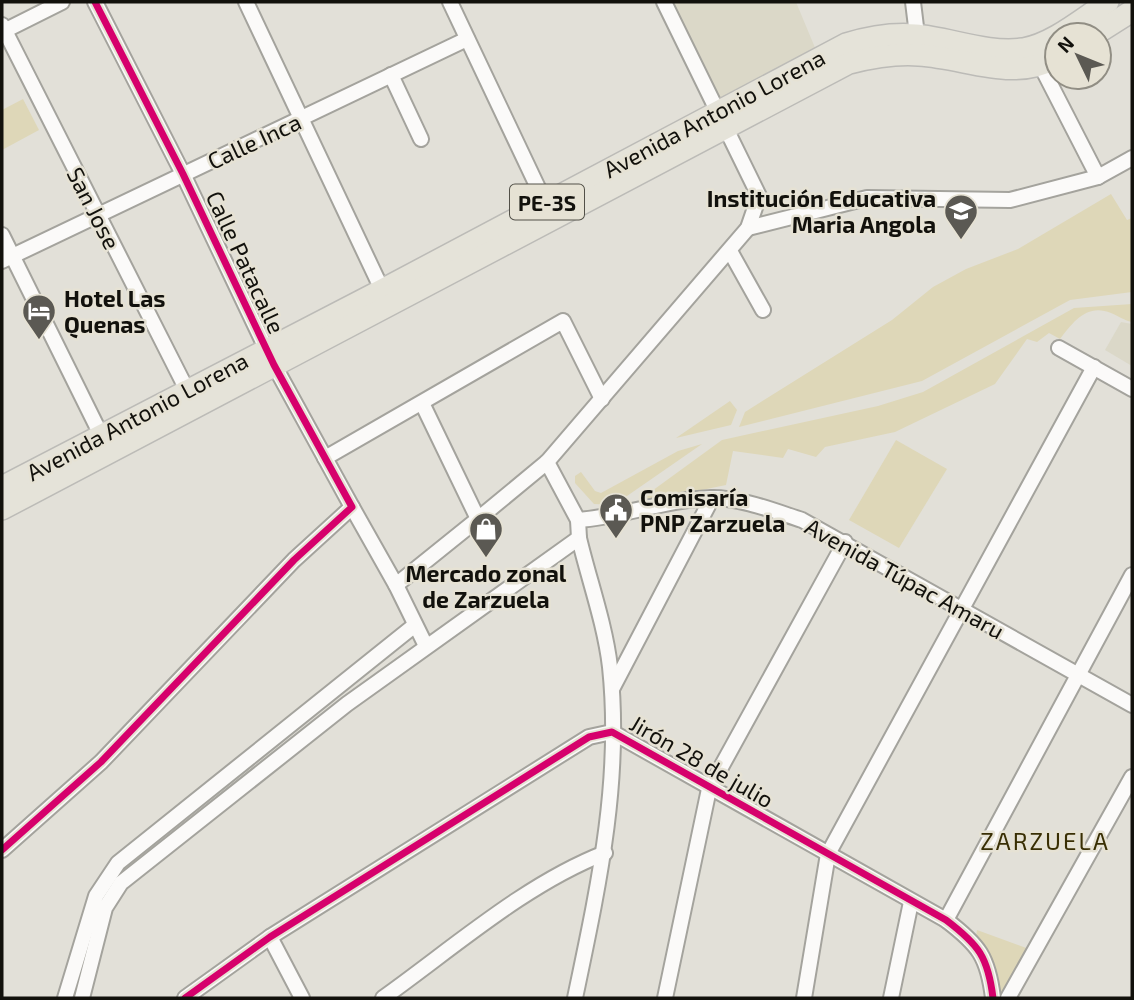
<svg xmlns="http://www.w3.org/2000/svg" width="1134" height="1000" font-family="'Exo 2',sans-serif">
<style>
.built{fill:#dbd8c8}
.green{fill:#ded7b8}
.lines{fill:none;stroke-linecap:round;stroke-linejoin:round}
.minor-casing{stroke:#a4a39d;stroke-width:18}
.highway-casing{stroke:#bcbbb7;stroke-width:24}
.minor{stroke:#fbfaf9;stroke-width:14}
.highway{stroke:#e5e3d9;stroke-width:21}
.cycleway-casing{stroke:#e6e2d4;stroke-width:11}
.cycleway{stroke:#d6006c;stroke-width:7}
.labels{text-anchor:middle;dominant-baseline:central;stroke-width:5;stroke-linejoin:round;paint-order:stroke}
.shield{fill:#e6e2d4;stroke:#525048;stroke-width:2}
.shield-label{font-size:21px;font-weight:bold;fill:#12110c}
.street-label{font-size:23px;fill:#12110c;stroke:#e6e2d4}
.poi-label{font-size:23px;font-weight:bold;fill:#12110c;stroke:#e6e2d4;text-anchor:start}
.neighbourhood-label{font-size:24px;letter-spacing:2px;fill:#392f04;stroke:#e6e2d4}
</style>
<rect width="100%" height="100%" fill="#e2e0d8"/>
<g class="built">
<path d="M671 2H796L816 50 717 100Z"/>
<path d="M1121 322 1132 324V366L1105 350Z"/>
</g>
<g class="green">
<path d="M23 99 39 130 2 150V110Z"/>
<path d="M1111 194 1127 220 1132 218V292L1070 300 922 381 739 427 745 412 892 320 933 287 966 269 1018 249Z"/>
<path d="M1132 304V322C1123 320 1119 316 1111 313 1087 303 1073 322 1060 339L1049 333 1037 342 1027 339 995 384 895 432 825 447 816 457 788 449 783 458 733 451 726 485 634 504 722 440 878 406 923 392 1074 308Z"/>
<path d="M730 401 737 410 731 425 676 438Z"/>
<path d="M896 440 947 469 899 548 849 520Z"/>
<path d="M702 444 614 505 594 504 575 483V476L581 472 595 491 601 493 678 451Z"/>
<path d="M977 930 1040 953 1016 998H997L986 954 976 936Z"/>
</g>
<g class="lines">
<g class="minor-casing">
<g id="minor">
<path d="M246 2 386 298"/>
<path d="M450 2 549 211"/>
<path d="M913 2 917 35 922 40"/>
<path d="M2 25 187 390"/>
<path d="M2 32 62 2"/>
<path d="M1041 66 1098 177"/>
<path d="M391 75 421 139"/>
<path d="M748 228 867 198 1010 200 1098 177 1132 158"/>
<path d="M2 235 104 441"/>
<path d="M730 251 763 310"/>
<path d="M2 261 467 39"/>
<path d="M1059 348 1132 389"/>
<path d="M422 403 478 519 547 462 748 228 759 196 664 2"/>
<path d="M325 458 563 321 602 399"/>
<path d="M547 462 578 520 579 538C589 580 605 624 610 667 622 781 598 888 575 998"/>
<path d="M352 507 396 585 478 519"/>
<path d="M578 520C622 517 667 499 712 498 742 498 774 511 802 520L1132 705"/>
<path d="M396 585 426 646"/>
<path d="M612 689 712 498"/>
<path d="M2 850 101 762 294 560 352 507 274 365 183 174 95 2"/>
<path d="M946 920 1132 575"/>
<path d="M270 937 302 998"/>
<path d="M65 998 96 896 118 863 415 625"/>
<path d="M82 998 105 908 121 883 347 704 579 538"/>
<path d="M185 998 270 937 589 737 612 732 946 920C979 945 988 957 993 998"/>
<path d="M383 998C452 949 525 884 605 853"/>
<path d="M665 998 709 789 845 542"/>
<path d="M804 998 828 854 1094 367"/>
<path d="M891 998 911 902"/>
<path d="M1008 998 1132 777"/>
</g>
</g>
<g class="highway-casing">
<g id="highway">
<path d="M1094 35 1132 11"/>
<path d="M2 487 382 290 846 44C869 37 891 33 915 35 950 38 987 54 1023 49 1053 44 1083 18 1108 2"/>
<path d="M2 509 849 63C873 57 895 53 919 55 968 58 1011 82 1057 58"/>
</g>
</g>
<use href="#minor" class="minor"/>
<use href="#highway" class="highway"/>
<g class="cycleway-casing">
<g id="cycleway">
<path d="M2 850 101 762 294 560 352 507 274 365 183 174 95 2"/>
<path d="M185 998 270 937 589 737 612 732 946 920C979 945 988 957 993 998"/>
</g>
</g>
<use href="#cycleway" class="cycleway"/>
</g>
<defs>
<g id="school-pin" transform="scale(1.75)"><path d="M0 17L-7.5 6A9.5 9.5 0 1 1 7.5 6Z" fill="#5b5953" stroke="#e6e2d4"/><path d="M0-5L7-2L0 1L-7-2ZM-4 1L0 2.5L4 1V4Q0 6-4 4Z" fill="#fff"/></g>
<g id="hotel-pin" transform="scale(1.75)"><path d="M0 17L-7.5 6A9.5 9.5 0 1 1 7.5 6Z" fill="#5b5953" stroke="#e6e2d4"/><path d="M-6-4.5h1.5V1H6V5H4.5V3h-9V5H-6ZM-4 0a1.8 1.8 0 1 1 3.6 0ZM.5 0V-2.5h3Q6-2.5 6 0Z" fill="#fff"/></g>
<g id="civic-pin" transform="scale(1.75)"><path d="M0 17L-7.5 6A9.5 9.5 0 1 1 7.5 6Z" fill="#5b5953" stroke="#e6e2d4"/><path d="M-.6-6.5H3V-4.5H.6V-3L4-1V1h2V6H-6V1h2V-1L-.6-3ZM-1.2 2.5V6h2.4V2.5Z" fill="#fff"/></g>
<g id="shop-pin" transform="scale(1.75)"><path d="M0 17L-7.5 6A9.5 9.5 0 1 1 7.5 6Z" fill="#5b5953" stroke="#e6e2d4"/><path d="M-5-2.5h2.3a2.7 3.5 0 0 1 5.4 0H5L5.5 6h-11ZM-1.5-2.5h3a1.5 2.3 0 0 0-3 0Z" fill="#fff"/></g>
</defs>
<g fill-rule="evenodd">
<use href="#school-pin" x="961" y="211"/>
<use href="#hotel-pin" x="39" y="311"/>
<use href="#civic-pin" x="616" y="510"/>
<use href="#shop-pin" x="486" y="529"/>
</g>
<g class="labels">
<rect class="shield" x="510" y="184.5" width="74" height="35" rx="5"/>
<g class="shield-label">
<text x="547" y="202">PE-3S</text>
</g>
<g class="street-label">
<text transform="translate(714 113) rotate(-28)">Avenida Antonio Lorena</text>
<text transform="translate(254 141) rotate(-25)">Calle Inca</text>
<text transform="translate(94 208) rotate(63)">San Jose</text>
<text transform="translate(246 262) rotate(65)">Calle Patacalle</text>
<text transform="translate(137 416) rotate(-28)">Avenida Antonio Lorena</text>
<text transform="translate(905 578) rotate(29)">Avenida Túpac Amaru</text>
<text transform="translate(702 761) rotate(30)">Jirón 28 de julio</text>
</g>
<g class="poi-label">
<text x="936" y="198" text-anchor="end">Institución Educativa<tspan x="936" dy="26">Maria Angola</tspan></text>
<text x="64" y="298">Hotel Las<tspan x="64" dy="26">Quenas</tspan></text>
<text x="640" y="497">Comisaría<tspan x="640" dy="26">PNP Zarzuela</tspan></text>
<text x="486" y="573" text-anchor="middle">Mercado zonal<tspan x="486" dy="26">de Zarzuela</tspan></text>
</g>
<g class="neighbourhood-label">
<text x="1045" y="840">ZARZUELA</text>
</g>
</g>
<rect width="1134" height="1000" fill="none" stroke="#12110c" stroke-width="7"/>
<g transform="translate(1078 56) rotate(313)"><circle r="33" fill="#e6e2d4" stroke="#918e84" stroke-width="2"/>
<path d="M0-5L12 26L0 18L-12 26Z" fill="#5b5953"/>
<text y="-10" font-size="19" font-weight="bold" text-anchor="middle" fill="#12110c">N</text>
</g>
</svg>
